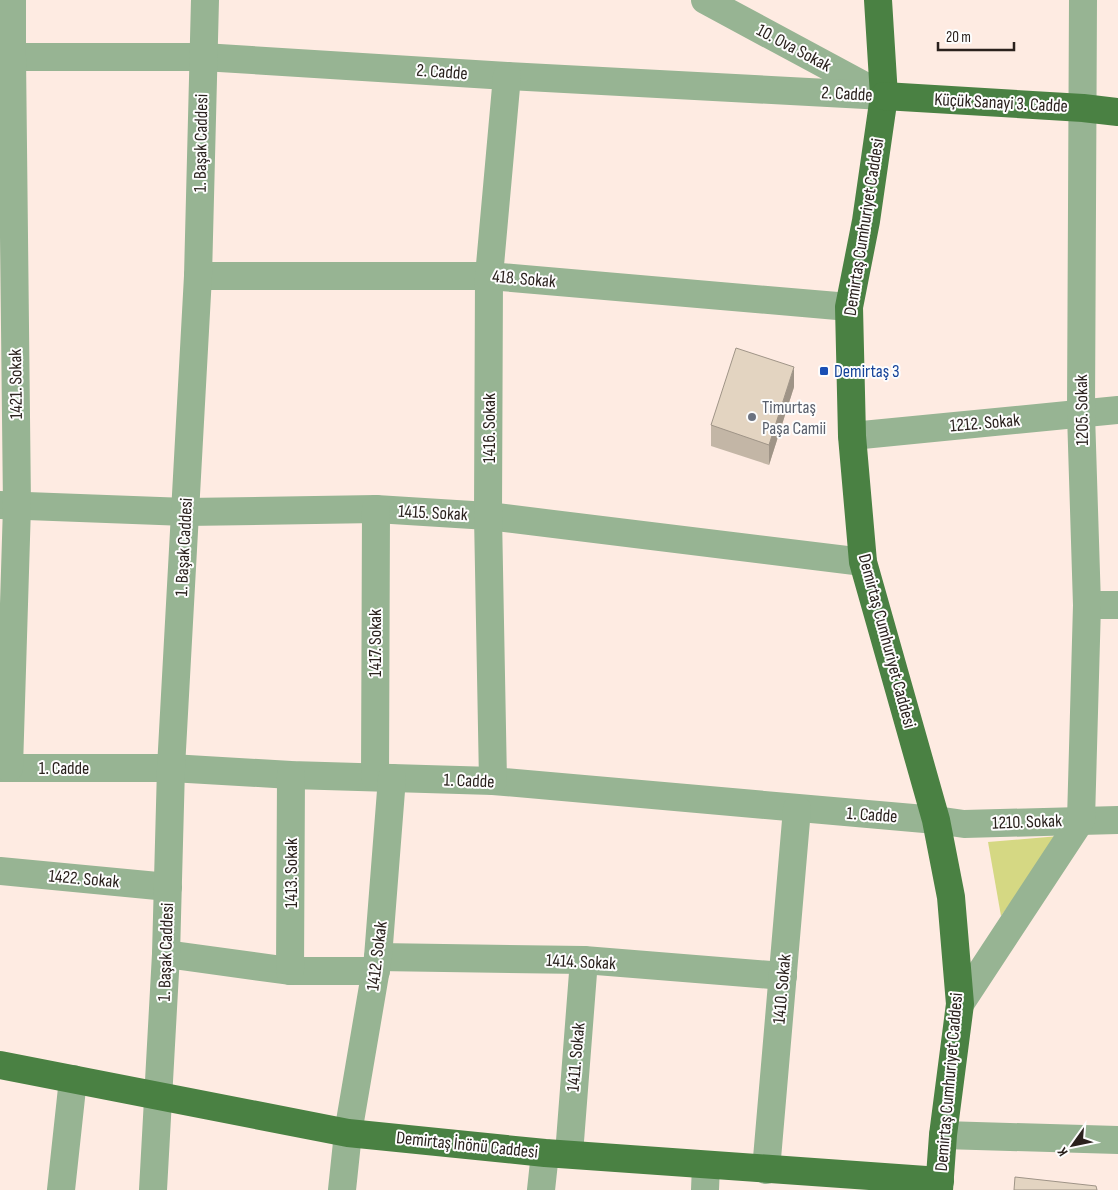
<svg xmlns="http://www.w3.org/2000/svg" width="1118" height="1190" font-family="'Sofia Sans Condensed',sans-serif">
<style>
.grass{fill:#d5d883}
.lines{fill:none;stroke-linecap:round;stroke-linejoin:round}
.minor{stroke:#97b493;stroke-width:28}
.major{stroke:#4a8143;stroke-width:28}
.wall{fill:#c3b6a6}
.shaded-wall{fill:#9f9487}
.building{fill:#e3d4c1;stroke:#9f9487}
.transit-dot{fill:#1a4fb4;stroke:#fdfdfd;stroke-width:2}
.worship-dot{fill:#6b7280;stroke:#fdfdfd;stroke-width:2}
.labels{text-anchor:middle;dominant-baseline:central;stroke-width:4;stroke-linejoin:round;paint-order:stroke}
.street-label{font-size:18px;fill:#2a211d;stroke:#fdfdfd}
.transit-label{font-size:18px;fill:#164399;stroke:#fdfdfd;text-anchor:start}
.worship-label{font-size:18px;fill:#5b616d;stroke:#fdfdfd;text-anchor:start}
</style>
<rect width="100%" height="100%" fill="#feebe2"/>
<path class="grass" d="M1059 836 1001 916 988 842Z"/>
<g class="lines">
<g class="minor">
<path d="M705 0 876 92"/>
<path d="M0 57H203L507 76 884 96"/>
<path d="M198 276H489L849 307"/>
<path d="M852 436 1118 410"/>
<path d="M0 505 186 512 376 509 488 516 863 562"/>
<path d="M1087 605H1118"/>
<path d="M0 768H171L291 775 493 781 936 820 964 824 1118 820"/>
<path d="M9 768 17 506 12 57V0"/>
<path d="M375 777 376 509"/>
<path d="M493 781 488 516 489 276 507 76"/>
<path d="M0 871 168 887"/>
<path d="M166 954 290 971H376"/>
<path d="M378 957 584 960 783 976"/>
<path d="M290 971 291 775"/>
<path d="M960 1004 1081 820 1087 605 1081 414 1083 0"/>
<path d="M943 1135 1118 1140"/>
<path d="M569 1154 584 960"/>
<path d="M766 1170 797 809"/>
<path d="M61 1190 73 1079"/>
<path d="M153 1190 166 954 171 768 198 276 205 0"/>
<path d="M342 1190 348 1133 378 957 392 778"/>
<path d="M541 1190 545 1153"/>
<path d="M705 1190 706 1165"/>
</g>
<g class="major">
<path d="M878 0 884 96 866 221 849 307 852 436 863 562 936 820 951 897 960 1004 943 1135 939 1190"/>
<path d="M884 96 1083 108 1118 112"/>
<path d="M0 1065 348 1133 545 1153 940 1181"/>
</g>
</g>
<path class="wall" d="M794 387 769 465 711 446V425Z"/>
<path class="shaded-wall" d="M794 367V387L769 465V445Z"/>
<g class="building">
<path d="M736 348 794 367 769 445 711 425Z"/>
<path d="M1015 1177 1096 1186 1097 1190H1014Z"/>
</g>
<rect class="transit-dot" x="819" y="366" width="10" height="10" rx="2.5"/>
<circle class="worship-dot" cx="752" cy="417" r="5"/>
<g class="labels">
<g class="street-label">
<text transform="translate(794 48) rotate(28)">10. Ova Sokak</text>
<text transform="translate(442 72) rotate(4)">2. Cadde</text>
<text transform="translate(847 94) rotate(3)">2. Cadde</text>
<text transform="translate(1001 103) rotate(3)">Küçük Sanayi 3. Cadde</text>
<text transform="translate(201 143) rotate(-89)">1. Başak Caddesi</text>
<text transform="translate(864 227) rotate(-81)">Demirtaş Cumhuriyet Caddesi</text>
<text transform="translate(524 279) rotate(5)">418. Sokak</text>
<text transform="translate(16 384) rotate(-91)">1421. Sokak</text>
<text transform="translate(1082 410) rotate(-91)">1205. Sokak</text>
<text transform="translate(985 423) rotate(-5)">1212. Sokak</text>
<text transform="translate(489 428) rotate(-90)">1416. Sokak</text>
<text transform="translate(433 513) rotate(3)">1415. Sokak</text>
<text transform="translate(184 547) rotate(-87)">1. Başak Caddesi</text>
<text transform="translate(887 641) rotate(75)">Demirtaş Cumhuriyet Caddesi</text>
<text transform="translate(375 643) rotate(-90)">1417. Sokak</text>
<text x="64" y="768">1. Cadde</text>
<text transform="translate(469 781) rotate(2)">1. Cadde</text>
<text transform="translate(872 815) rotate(4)">1. Cadde</text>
<text transform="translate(1027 822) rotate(-2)">1210. Sokak</text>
<text transform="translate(291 873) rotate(-90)">1413. Sokak</text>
<text transform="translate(84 879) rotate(5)">1422. Sokak</text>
<text transform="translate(166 952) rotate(-88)">1. Başak Caddesi</text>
<text transform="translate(377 956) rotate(-83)">1412. Sokak</text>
<text transform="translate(581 962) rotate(3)">1414. Sokak</text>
<text transform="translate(782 989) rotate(-85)">1410. Sokak</text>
<text transform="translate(576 1057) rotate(-85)">1411. Sokak</text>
<text transform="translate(949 1082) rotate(-85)">Demirtaş Cumhuriyet Caddesi</text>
<text transform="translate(467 1145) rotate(6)">Demirtaş İnönü Caddesi</text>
</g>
<g class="transit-label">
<text x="834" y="371">Demirtaş 3</text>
</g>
<g class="worship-label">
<text x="762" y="407">Timurtaş<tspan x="762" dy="21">Paşa Camii</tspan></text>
</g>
</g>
<g transform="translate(1073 1145) rotate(237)" stroke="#fdfdfd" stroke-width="4" paint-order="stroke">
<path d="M0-4L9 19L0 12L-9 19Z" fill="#2a211d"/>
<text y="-8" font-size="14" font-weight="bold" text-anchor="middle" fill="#2a211d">K</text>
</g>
<path d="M938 42v8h76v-8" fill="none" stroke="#2a211d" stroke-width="2.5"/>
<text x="946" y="42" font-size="15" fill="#2a211d" stroke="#fdfdfd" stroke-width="4" paint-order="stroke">20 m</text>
</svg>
